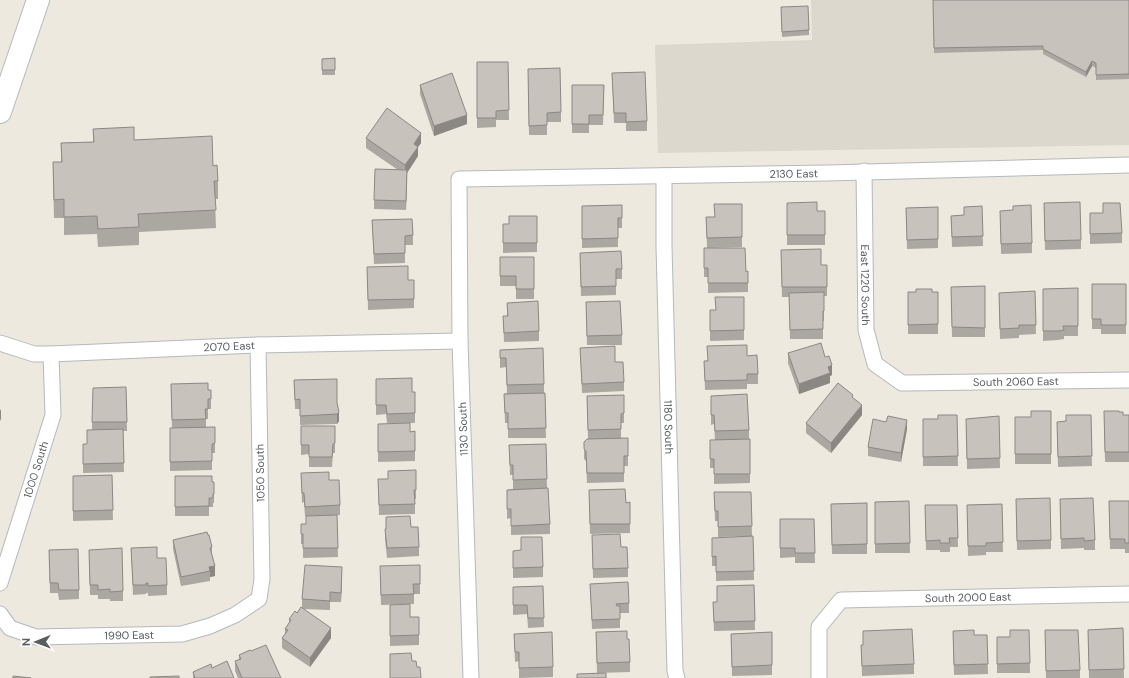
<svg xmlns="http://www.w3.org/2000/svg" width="1129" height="678" font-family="'DM Sans',sans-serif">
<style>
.education{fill:#dcd8ce}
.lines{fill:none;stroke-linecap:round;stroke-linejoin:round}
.minor-casing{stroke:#b5b8bd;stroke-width:17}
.secondary-casing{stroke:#b5babf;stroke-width:24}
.minor{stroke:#fff;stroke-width:15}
.secondary{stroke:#fff;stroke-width:22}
.wall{fill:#aba8a2}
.shaded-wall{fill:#8b8884}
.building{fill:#c7c3bc;stroke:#8b8884}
.labels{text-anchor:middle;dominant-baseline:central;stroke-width:3.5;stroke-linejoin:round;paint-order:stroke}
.street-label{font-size:11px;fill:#585d61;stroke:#fff}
</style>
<rect width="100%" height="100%" fill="#ede9df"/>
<path class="education" d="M811 0H1129V145L658 153 655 45 812 40Z"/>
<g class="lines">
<g class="minor-casing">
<g id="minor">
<path id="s1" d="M864 171 866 330 875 364 902 383H907L1129 380"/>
<path id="s2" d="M664 176V246L675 671 677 678"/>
<path id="s3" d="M0 343 34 354H51L258 345 460 341"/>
<path id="s4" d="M0 583 53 415 51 354"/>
<path id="s5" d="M0 614 10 628 36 637 182 634 210 626 235 615 259 599 262 579 258 345"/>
<path id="s6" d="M471 678 460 341 459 179 827 173 1129 165"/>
<path id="s7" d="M819 678V627L841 600 1129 594"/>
</g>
</g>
<g class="secondary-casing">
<path id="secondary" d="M0 112 38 0"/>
</g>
<use href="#minor" class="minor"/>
<use href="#secondary" class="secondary"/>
</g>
<g class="wall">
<path d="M933 0H1129V79L1096 80V68L1092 66 1086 77 1043 54V50L934 53Z"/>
<path d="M781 12 809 30V35L782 37Z"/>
<path d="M335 58V75H322V59Z"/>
<path d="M477 62H508L509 120H496V127L477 128Z"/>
<path d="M612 73 647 121V131H626V123H614Z"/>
<path d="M528 79 561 112V122H547V135H529Z"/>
<path d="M420 85 467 124 434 136 420 94Z"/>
<path d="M572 85H604L603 125H589V133H572Z"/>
<path d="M93 129 134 140 213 166 218 181V199H215L216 228 139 232V245L118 246 98 247 97 234 64 235V218H54L53 181V162H61V143L93 142Z"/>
<path d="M366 138 421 143 418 147V156L407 173 406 210 374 209V200L398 170 366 148Z"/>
<path d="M787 203 817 211H825V245H787Z"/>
<path d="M1044 203 1081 240V249L1045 250Z"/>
<path d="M1103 203 1122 233V243L1090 244V213H1103Z"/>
<path d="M742 204V247L707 248 706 217H714Z"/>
<path d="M622 205V228H618V247L582 248V206Z"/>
<path d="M982 206 983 246 952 247 951 216 964 215Z"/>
<path d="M938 207V248L907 249 906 208Z"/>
<path d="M1000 211 1032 243V253L1001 254Z"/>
<path d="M537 216V252L503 253V224H509Z"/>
<path d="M372 220 413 235V245H405V263L374 264Z"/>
<path d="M704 248 746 272 748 271V292L708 293V277H704Z"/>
<path d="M781 250 821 265H827V296H824V321H823V339H790L789 297H782Z"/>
<path d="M580 253 622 269V279H616V295L581 296Z"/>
<path d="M500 257H534V299H516V286H500Z"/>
<path d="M367 267 408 280 414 299V308L368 310Z"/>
<path d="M1092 284H1126V334H1101V329H1092Z"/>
<path d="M985 286V337H952L951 287Z"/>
<path d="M1078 288V336H1064V339L1058 340 1043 341V289Z"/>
<path d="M1035 291 1036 334 1019 335V338L1000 339 999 293Z"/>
<rect x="908" y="292" width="30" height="42"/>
<path d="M744 297V340L710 341V310H716Z"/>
<path d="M586 302 622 335V345H587Z"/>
<path d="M507 303 539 331V341L504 342 503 316H507Z"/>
<path d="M580 348 615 362 624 382V391L582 393Z"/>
<path d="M500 350 544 384V393H545L546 438H508V423H505L504 394 507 393 506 367 500 368Z"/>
<path d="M788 353 825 357 832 375 830 376V383L799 394 788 363Z"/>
<path d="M747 356 758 374V384H747V389L705 390 704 361Z"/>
<path d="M376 379 412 392H415V423H387L386 414 376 415Z"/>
<path d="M294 380 337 403 339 421 337 424 300 425V409H295Z"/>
<path d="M171 384 208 390H211V409H208V419H206V427H215V453H212V470L170 471V428H172Z"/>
<path d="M126 387 127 431H123L124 472 83 473V444H87V430H92V422Z"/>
<path d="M624 395V423H621V438L628 456V466H624V482L587 483 586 461 584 459V442L588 439 587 396Z"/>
<path d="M711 396 749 430V439H750V483L714 484V468H710V440H715L714 424 711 425Z"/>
<path d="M853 398 862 415 831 453 806 433V423Z"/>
<path d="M1051 411V464H1015V417H1031Z"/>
<path d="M1104 411 1119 412 1123 415H1129V462H1105Z"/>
<path d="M957 415 958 466H923V419H938Z"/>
<path d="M1091 415 1092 466 1058 467 1057 422 1066 421Z"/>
<path d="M999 416 1000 468 967 469 966 419Z"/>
<path d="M886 422 907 429 901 462 868 456V447Z"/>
<path d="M378 424 410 432 415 431V461L378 462Z"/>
<path d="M301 426H335V453H333L332 467H309V454L301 455Z"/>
<path d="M546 444 547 488 550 524V534L511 535V518L507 519V490L513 489V475H510L509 445Z"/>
<path d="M416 470V499H415V514L379 515 378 479H388Z"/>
<path d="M301 473 329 480 340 505V515L319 516 337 515 338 557 303 558V544H301V524H306V516H305L304 502 302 503Z"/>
<path d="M112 475 113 520 73 521V476Z"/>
<path d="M175 476 214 482V503H213V507H209V516H175Z"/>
<path d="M589 490 626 503 630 502V533L590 534Z"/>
<path d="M714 492H751L752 536 718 537V521H715Z"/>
<path d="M1016 499 1051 540V549L1017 550Z"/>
<path d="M1060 499 1095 540V550H1084V548L1061 549Z"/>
<path d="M909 501 910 553H875V502Z"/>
<path d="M1109 501H1129V553H1125V549H1110Z"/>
<path d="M867 503V554H832L831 504Z"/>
<path d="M1002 504 1003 552H986V555L968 556 967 505Z"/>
<path d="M925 505H957L958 547H950V552H940V550H926Z"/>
<path d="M386 517 411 527 419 547V556L387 558 385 539V529H386Z"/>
<path d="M780 519H814L815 563H795V557L780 558Z"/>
<path d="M592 535 621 547 628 568V577L593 578Z"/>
<path d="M753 536 754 580 716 581V566H712V538Z"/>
<path d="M173 540 212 547V556L215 576 210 577V581L181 586 173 549Z"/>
<path d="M131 548 157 558 167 585V595L148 596V593H146V594L133 595Z"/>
<path d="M49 550 79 590V599L59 600 58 593H50Z"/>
<path d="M89 550 123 591V601H110V599H98V595H90Z"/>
<path d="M521 550 543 567V577L513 578V551Z"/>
<path d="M342 576 341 602H330V610L303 609 331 638 310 667 282 648V638L285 634V629L289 623V619L302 608V599Z"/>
<path d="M380 576 420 584V594H414V604L381 605Z"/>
<path d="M590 584 629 603V613H620V628L592 629Z"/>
<path d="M754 585 755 630 714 631 713 602H717V586Z"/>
<path d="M543 586 544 627 528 628 527 614 513 615V587Z"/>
<path d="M390 605 410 617H419V645L390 646Z"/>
<path d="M1123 628 1124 678H1089L1088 630Z"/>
<path d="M1029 630 1030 673H997V647L1010 637Z"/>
<path d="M1045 630 1080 670V678H1046Z"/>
<path d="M863 631 914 664V674L862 676 861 645H863Z"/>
<path d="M953 631 974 635H987L988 674 954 675Z"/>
<path d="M596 632 627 639 630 662V672L597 673Z"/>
<path d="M772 632V675L732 676 731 634Z"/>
<path d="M514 634 553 667V677L519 678V661L515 662Z"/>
<path d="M251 651 281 678H238L235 671V661L239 660V655Z"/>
<path d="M212 668 234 678H193V672Z"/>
</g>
<g class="shaded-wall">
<path d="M1092 61V66L1086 77V72Z"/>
<path d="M467 115V124L434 136V126Z"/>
<path d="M421 133V143L418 147V156L407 173 406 210 405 165 414 144Z"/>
<path d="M832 365V375L830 376V383L799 394V384L828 367Z"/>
<path d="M862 405V415L831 453V443Z"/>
<path d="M1 409V419L0 421V411Z"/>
<path d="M339 412V421L337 424V414Z"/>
<path d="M907 420V429L901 462V453Z"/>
<path d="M215 566V576L210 577V571L209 567Z"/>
<path d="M342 567V576L341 602V593Z"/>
<path d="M331 628V638L310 667V658Z"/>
</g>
<g class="building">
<path d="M933 0H1129V74L1096 75V63L1092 61 1086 72 1043 49V46L934 48Z"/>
<path d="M808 6 809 30 782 32 781 7Z"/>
<path d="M335 58V70H322V59Z"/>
<path d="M477 62H508L509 110 496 111V118H477Z"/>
<path d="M560 68 561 112 547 113V125L529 126 528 69Z"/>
<path d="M645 72 647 121 626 122V113H614L612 73Z"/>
<path d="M452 73 467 115 434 126 420 85Z"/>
<path d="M572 85H604L603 115H589V124H572Z"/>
<path d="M387 108 421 133 414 144 418 147 405 165 366 138Z"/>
<path d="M134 127V140L212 136 213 166 217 165 218 181H214L216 210 138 214 139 227 118 228 98 229 97 216 64 217V199L54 200 53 162H62L61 143 94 142 93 129Z"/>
<path d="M375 169 407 170 406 201 374 200Z"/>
<path d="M817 202V211H825V235H787V203Z"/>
<path d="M1080 202 1081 240 1045 241 1044 203Z"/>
<path d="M1103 203H1120L1122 233 1090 234V213H1103Z"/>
<path d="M714 204H742V237L707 238 706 217H715Z"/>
<path d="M622 205V218H618V238L582 239V206Z"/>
<path d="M1031 205 1032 243 1001 244 1000 211 1013 210V206Z"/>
<path d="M982 206 983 236 952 237 951 216 964 215V207Z"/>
<path d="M938 207V239L907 240 906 208Z"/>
<path d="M509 216H537V243H503V224H509Z"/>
<path d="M412 219 413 235 405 236V253L374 254 372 220Z"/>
<path d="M704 248H745L746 272 748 271V283H708V268H704Z"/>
<path d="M821 249V265H827V287H782L781 250Z"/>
<path d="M621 251 622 269H616V286L581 287 580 253Z"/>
<path d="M500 257H534V289H516V276H500Z"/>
<path d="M408 266V280H414V299L368 300 367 267Z"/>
<path d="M1092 284H1126V325H1101V319H1092Z"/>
<path d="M985 286V328L952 327 951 287Z"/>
<path d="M1078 288V326H1063L1064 330 1058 331H1043V289Z"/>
<path d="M916 289H932V292H938V324L908 325V292H916Z"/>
<path d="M1035 291 1036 325H1019V328L1000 329 999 293Z"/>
<path d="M824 292V311H823V329L790 330 789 293Z"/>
<path d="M715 297H744V330L710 331V310H716Z"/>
<path d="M538 301 539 331 504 333 503 316H508L507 303Z"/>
<path d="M620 301 622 335 587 336 586 302Z"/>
<path d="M821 343 825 357 829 356 832 365 828 367 830 373 799 384 788 353Z"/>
<path d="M747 345V356L757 355 758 374H747V380L705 381 704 361H708L707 346Z"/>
<path d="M615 346V362H623L624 382 582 384 580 348Z"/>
<path d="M543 348 544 384 507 385 506 358H500V350Z"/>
<path d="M412 378V392H415V413L387 414 386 405H376V379Z"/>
<path d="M337 379V403L339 412 337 414 300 416V399L295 400 294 380Z"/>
<path d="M208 383V390H211V399H208V409H205L206 419 172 420 171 384Z"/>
<path d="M838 383 853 395 852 397 862 405 831 443 806 423Z"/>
<path d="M126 387 127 422H92L93 388Z"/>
<path d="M545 393 546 428 508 429V413H505L504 394Z"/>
<path d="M747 394 749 430 715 431 714 415H711V396Z"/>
<path d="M624 395V413L621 414V429L588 430 587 396Z"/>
<path d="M1031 411H1051V454H1015V417H1031Z"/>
<path d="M1104 411H1119V412H1123V415H1129V452H1105Z"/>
<path d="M938 415H957L958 456 923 457V419H938Z"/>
<path d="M1066 415H1091L1092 456 1058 457 1057 422 1066 421Z"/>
<path d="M888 416 907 420 901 453 868 447 873 419 886 422Z"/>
<path d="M999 416 1000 458 967 459 966 419Z"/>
<path d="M410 423V432L415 431V451L378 452V424Z"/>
<path d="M301 426H335V443L333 444 332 457H309V445H301Z"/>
<path d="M215 427V443L212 444V461L170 462V428Z"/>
<path d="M123 429 124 463 83 464V444H87V430Z"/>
<path d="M628 438V456H624V473H587L586 451 584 449V442L587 439Z"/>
<path d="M750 439V474H714V459H710V440Z"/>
<path d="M546 444 547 479 513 480V465H510L509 445Z"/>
<path d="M416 470V490H414L415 504 379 505 378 479H388V471Z"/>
<path d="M329 472V480H339L340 505 305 507 304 493H302L301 473Z"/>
<path d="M112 475 113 510 73 511V476Z"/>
<path d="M175 476H212V482H214V494H213V498H209V506L175 507Z"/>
<path d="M548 488 550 524 511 526V509H507V490Z"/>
<path d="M625 489 626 503 630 502V524H590L589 490Z"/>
<path d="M714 492H751L752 526 718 527V511H715Z"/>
<path d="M1050 498 1051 540 1017 541 1016 499Z"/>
<path d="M1093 498 1095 540 1084 541V538L1061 539 1060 499Z"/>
<path d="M909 501 910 543 875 544V502Z"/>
<path d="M1109 501H1129V543H1125V539H1110Z"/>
<path d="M867 503V544L832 545 831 504Z"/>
<path d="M1002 504 1003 542 986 543V546H968L967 505Z"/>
<path d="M925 505H957L958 538H949L950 543H940V540L926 541Z"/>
<path d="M337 515 338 548H303V534H301V524H306V516Z"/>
<path d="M410 516 411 527H418L419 547 387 548 385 529H386V517Z"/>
<path d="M780 519H814L815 553H795V548H780Z"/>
<path d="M207 532 208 535H209L212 547 210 548 215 566 209 567 210 571 181 577 173 540Z"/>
<path d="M620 534 621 547H627L628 568 593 569 592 535Z"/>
<path d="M753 536 754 571 716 572V556L712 557V538Z"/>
<path d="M521 537H542L543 567 513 568V551L521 550Z"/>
<path d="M157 547V558H166L167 585 148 586V583H146V585H133L131 548Z"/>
<path d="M122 548 123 591 110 592V589L98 590V585H90L89 550Z"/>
<path d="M78 549 79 590H59L58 583H50L49 550Z"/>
<path d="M305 565 342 567 341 593 330 592V601L302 599Z"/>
<path d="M420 565V584H413L414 594 381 595 380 566Z"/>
<path d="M628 582 629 603 616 604 617 606H620V619L592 620 590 584Z"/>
<path d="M754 585 755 621 714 622 713 602H717V586Z"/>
<path d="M543 586 544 618H528L527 605H513V587Z"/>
<path d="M410 604V617H419V635L390 636V605Z"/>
<path d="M301 607 331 628 310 658 282 638 288 630 285 629 291 620 289 619 295 611 297 613Z"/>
<path d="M1123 628 1124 669 1089 670 1088 630Z"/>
<path d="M912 629 914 664 862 666 861 645H863V631Z"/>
<path d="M974 630V635H987L988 664 954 665 953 631Z"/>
<path d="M1010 630H1029L1030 663 997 664V637H1010Z"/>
<path d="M1045 630H1078L1080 670 1046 671Z"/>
<path d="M627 631V639H629L630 662 597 663 596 632Z"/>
<path d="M552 632 553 667 519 668V652H515L514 634Z"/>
<path d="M772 632V665L732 667 731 634Z"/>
<path d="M266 645 281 678H242L235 661 241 659 239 655 250 650 251 651Z"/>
<path d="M411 653 412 661H416L417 667H420L421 678H390V654Z"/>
<path d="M227 661 234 678H195L193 672 211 664 212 668Z"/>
<path d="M606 673V678H577V674Z"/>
<path d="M13 676 31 678H13Z"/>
<path d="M179 676V678H150V677Z"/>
</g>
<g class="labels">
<g class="street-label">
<text stroke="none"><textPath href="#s6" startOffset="834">2130 East</textPath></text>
<text stroke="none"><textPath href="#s1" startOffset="114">East 1220 South</textPath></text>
<text stroke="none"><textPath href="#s3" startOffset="231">2070 East</textPath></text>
<text stroke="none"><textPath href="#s1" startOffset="341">South 2060 East</textPath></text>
<text stroke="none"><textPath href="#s2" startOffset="251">1180 South</textPath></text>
<text transform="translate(463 429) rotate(-92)">1130 South</text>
<text stroke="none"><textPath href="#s4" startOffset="119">1000 South</textPath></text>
<text transform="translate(260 473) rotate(-91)">1050 South</text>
<text stroke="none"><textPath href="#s7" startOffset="213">South 2000 East</textPath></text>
<text stroke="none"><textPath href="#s5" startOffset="138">1990 East</textPath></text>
</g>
</g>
<g transform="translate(36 642) rotate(269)" stroke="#ffffff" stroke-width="3" paint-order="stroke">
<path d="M0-3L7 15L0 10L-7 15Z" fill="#585d61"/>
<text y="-6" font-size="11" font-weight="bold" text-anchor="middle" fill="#585d61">N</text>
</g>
</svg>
